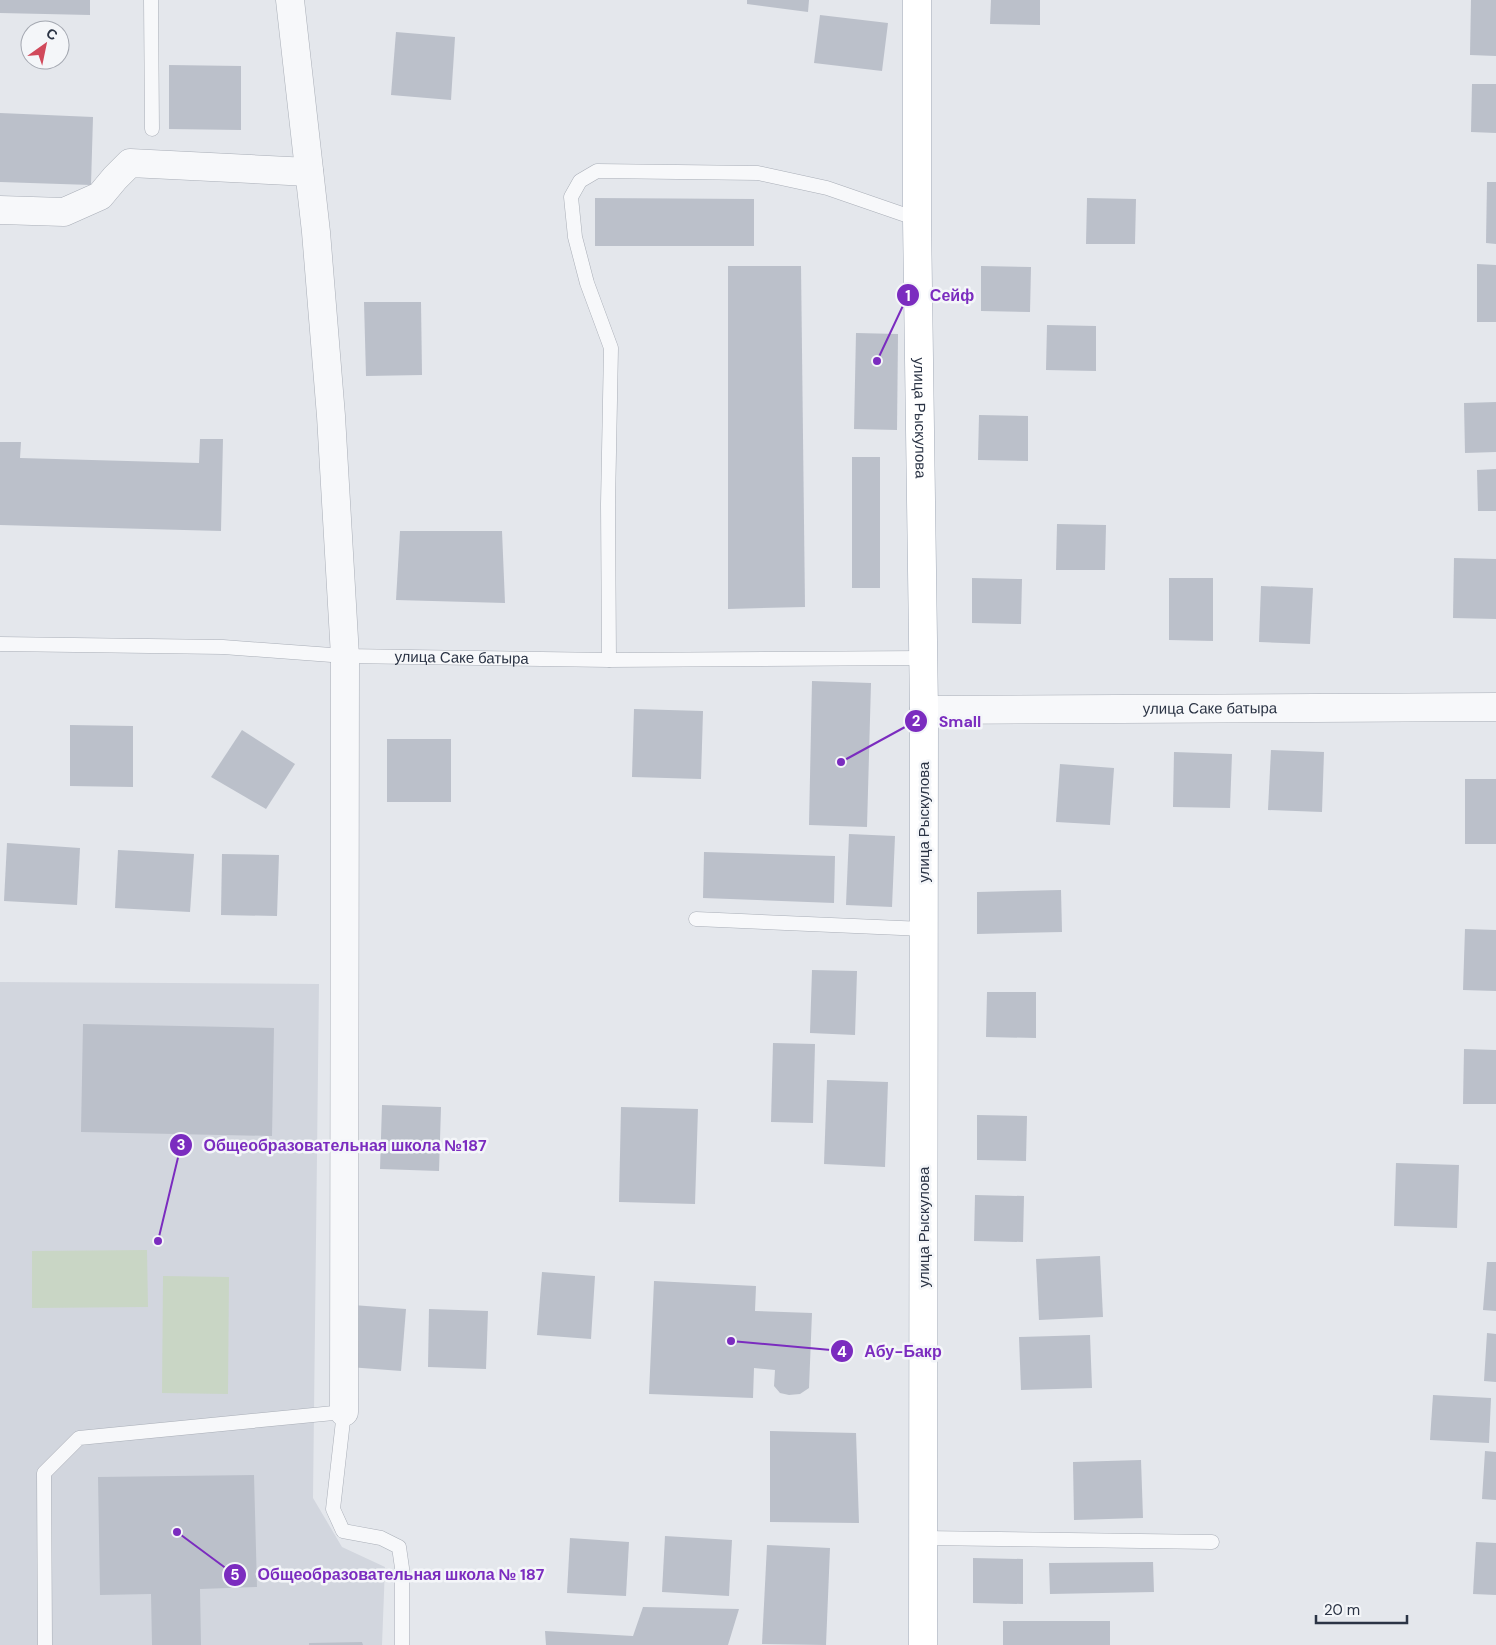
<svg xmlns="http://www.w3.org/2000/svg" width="1496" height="1645" font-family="'DM Sans',sans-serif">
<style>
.built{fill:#d2d6de}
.green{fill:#c9d6c5}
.building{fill:#bbc0ca}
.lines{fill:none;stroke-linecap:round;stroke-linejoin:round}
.service-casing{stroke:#a9aeb7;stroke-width:15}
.minor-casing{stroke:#a9aeb7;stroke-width:29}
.primary-casing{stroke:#a3abb8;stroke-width:29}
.service{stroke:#f7f8fa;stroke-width:14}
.minor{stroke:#f7f8fa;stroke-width:28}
.primary{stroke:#fff;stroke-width:28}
.labels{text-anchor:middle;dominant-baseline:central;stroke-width:5;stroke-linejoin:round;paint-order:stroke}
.street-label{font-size:15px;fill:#2b3445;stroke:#f4f6f9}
.leader{fill:none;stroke:#7b2cbf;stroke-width:2}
.callout-dot{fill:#7b2cbf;stroke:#f4f6f9;stroke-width:2}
.mark-label{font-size:15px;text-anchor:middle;font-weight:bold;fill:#fff}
.callout-label{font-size:16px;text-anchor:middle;font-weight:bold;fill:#7b2cbf;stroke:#f4f6f9;stroke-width:5;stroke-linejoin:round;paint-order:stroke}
</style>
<rect width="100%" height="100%" fill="#e4e7ec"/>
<path class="built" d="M0 982 319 984 313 1498 342 1547 385 1567 382 1645H0Z"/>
<g class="green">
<path d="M147 1250 148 1307 32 1308V1251Z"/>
<path d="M163 1276 229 1277 228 1394 162 1393Z"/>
</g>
<g class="building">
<path d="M0 0H90V15L0 13Z"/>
<path d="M747 0H809L808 12 747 4Z"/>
<path d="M991 0H1040V25L990 24Z"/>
<path d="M1471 0H1496V56L1470 55Z"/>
<path d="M820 15 888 23 882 71 814 63Z"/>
<path d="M396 32 455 37 451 100 391 95Z"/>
<path d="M169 65 241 66V130L169 129Z"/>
<path d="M1472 84H1496V133L1471 132Z"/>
<path d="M0 113 93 117 91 185 0 182Z"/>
<path d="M1487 182H1496V244L1486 243Z"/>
<path d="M595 198 754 199V246H595Z"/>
<path d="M1087 198 1136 199 1135 244H1086Z"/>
<path d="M1477 264 1496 265V322H1477Z"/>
<path d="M728 266H801L805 607 728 609Z"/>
<path d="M981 266 1031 267 1030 312 981 311Z"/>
<path d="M364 302H421L422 375 366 376Z"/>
<path d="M1047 325 1096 326V371L1046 370Z"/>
<path d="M856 333 898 334 897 430 854 429Z"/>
<path d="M1496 402V452L1465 453 1464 403Z"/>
<path d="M979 415 1028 416V461L978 460Z"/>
<path d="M200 439H223L221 531 0 525V442H21L20 458 199 463Z"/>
<rect x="852" y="457" width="28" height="131"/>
<path d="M1496 469V511H1478L1477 470Z"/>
<path d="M1057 524 1106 525 1105 570H1056Z"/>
<path d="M400 531H502L505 603 396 600Z"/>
<path d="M1454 558 1496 559V619L1453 618Z"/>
<path d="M972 578 1022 579 1021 624 972 623Z"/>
<path d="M1169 578H1213V641L1169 640Z"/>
<path d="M1261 586 1313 588 1310 644 1259 642Z"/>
<path d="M812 681 871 683 867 827 809 825Z"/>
<path d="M634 709 703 711 701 779 632 777Z"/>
<path d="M70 725 133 726V787L70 786Z"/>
<path d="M242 730 295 764 266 809 211 777Z"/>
<rect x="387" y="739" width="64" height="63"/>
<path d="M1271 750 1324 752 1322 812 1268 810Z"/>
<path d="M1174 752 1232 754 1230 808 1173 807Z"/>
<path d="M1060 764 1114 768 1110 825 1056 822Z"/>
<rect x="1465" y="779" width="31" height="65"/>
<path d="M849 834 895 836 892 907 846 905Z"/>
<path d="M7 843 80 848 77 905 4 901Z"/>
<path d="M118 850 194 854 190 912 115 908Z"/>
<path d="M704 852 835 856 834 903 703 898Z"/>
<path d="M222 854 279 855 277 916 221 915Z"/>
<path d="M1061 890 1062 932 977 934V892Z"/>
<path d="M1465 929 1496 930V991L1463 990Z"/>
<path d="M812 970 857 971 855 1035 810 1033Z"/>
<path d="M987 992H1036V1038L986 1037Z"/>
<path d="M83 1024 274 1028 272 1136 81 1132Z"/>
<path d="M773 1043 815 1044 813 1123 771 1122Z"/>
<path d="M1464 1049 1496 1050V1104H1463Z"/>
<path d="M827 1080 888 1082 885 1167 824 1164Z"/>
<path d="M382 1105 441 1107 439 1171 380 1169Z"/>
<path d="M621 1107 698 1109 695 1204 619 1202Z"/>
<path d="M977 1115 1027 1116 1026 1161 977 1160Z"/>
<path d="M1396 1163 1459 1165 1457 1228 1394 1226Z"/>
<path d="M975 1195 1024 1196 1023 1242 974 1241Z"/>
<path d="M1100 1256 1103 1317 1039 1320 1036 1259Z"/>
<path d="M1487 1262H1496V1311L1483 1310Z"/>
<path d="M542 1272 595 1276 591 1339 537 1335Z"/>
<path d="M654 1281 756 1286 755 1311 812 1313 809 1388 800 1394 789 1395 780 1393 774 1386 775 1370 754 1368 753 1398 649 1394Z"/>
<path d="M353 1305 406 1309 401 1371 349 1367Z"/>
<path d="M429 1309 488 1311 486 1369 428 1367Z"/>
<path d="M1487 1333 1496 1334V1382L1484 1381Z"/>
<path d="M1090 1335 1092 1388 1021 1390 1019 1337Z"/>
<path d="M1433 1395 1491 1398 1489 1443 1430 1440Z"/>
<path d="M770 1431 856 1433 859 1523 770 1522Z"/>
<path d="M1485 1451 1496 1452V1500L1482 1499Z"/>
<path d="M1141 1460 1143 1518 1074 1520 1073 1462Z"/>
<path d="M254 1475 257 1587 200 1589 201 1645H152L151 1594 100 1595 98 1477Z"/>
<path d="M665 1536 732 1540 729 1596 662 1592Z"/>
<path d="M570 1538 629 1542 626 1596 567 1593Z"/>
<path d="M1476 1542 1496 1543V1595L1473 1594Z"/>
<path d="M767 1545 830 1548 826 1645 762 1644Z"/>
<path d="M973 1558 1023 1559V1604L973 1603Z"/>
<path d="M1153 1562 1154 1592 1050 1594 1049 1563Z"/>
<path d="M643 1607 739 1609 728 1645H546L545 1631 633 1636Z"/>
<rect x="1003" y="1621" width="107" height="24"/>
<path d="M362 1642 363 1645H309V1643Z"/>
</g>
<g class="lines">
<g class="service-casing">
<g id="service">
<path d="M151 0 152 129"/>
<path id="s1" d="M0 644 223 647 345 656 609 660 924 658"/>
<path d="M609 660 608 504 611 348 587 283 575 237 571 197 580 181 597 171 758 173 827 188 917 219"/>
<path d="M696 919 924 929"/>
<path d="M923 1538 1212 1542"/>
<path d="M45 1645 44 1473 79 1438 344 1412 333 1509 343 1531 381 1538 399 1547 402 1568V1645"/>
</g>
</g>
<g class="minor-casing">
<g id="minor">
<path d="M290 0 316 232 331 416 345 656 344 1412"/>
<path d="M0 210 64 212 100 196 115 178 130 163 309 172"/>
<path id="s2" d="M924 710 1496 707"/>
</g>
</g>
<g class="primary-casing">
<g id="primary">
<path id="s3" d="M917 0V219L924 710 923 1645"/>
</g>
</g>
<use href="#service" class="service"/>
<use href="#minor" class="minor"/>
<use href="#primary" class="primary"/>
</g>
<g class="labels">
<g class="street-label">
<text stroke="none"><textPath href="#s3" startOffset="418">улица Рыскулова</textPath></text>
<text stroke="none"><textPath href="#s1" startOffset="462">улица Саке батыра</textPath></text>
<text stroke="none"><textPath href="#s2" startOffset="286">улица Саке батыра</textPath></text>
<text transform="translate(924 822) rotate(-90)">улица Рыскулова</text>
<text transform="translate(924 1227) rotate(-90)">улица Рыскулова</text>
</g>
</g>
<path class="leader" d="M877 361L908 295M841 762L916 721M158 1241L181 1145M731 1341L842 1351M177 1532L235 1575"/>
<g class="callout-dot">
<circle cx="877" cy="361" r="5"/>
<circle cx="841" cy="762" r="5"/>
<circle cx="158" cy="1241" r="5"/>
<circle cx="731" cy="1341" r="5"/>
<circle cx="177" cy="1532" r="5"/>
<circle cx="908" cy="295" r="12"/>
<circle cx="916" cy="721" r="12"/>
<circle cx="181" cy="1145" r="12"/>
<circle cx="842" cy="1351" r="12"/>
<circle cx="235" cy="1575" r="12"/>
</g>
<g class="mark-label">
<text x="908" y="301">1</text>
<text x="916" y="726">2</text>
<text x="181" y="1150">3</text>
<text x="842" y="1357">4</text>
<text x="235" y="1580">5</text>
</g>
<g class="callout-label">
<text x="952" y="301">Сейф</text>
<text x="960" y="727">Small</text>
<text x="345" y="1151">Общеобразовательная школа №187</text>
<text x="903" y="1357">Абу-Бакр</text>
<text x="401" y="1580">Общеобразовательная школа № 187</text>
</g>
<g transform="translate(45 45) rotate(33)"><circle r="24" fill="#f4f6f9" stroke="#a4a8b1"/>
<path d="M0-4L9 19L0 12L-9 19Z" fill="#d1495b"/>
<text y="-8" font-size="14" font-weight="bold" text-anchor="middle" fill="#2b3445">С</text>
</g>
<path d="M1316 1615v8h91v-8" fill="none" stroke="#2b3445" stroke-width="2.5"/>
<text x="1324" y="1615" font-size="15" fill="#2b3445" stroke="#f4f6f9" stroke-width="4" paint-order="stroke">20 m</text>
</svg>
